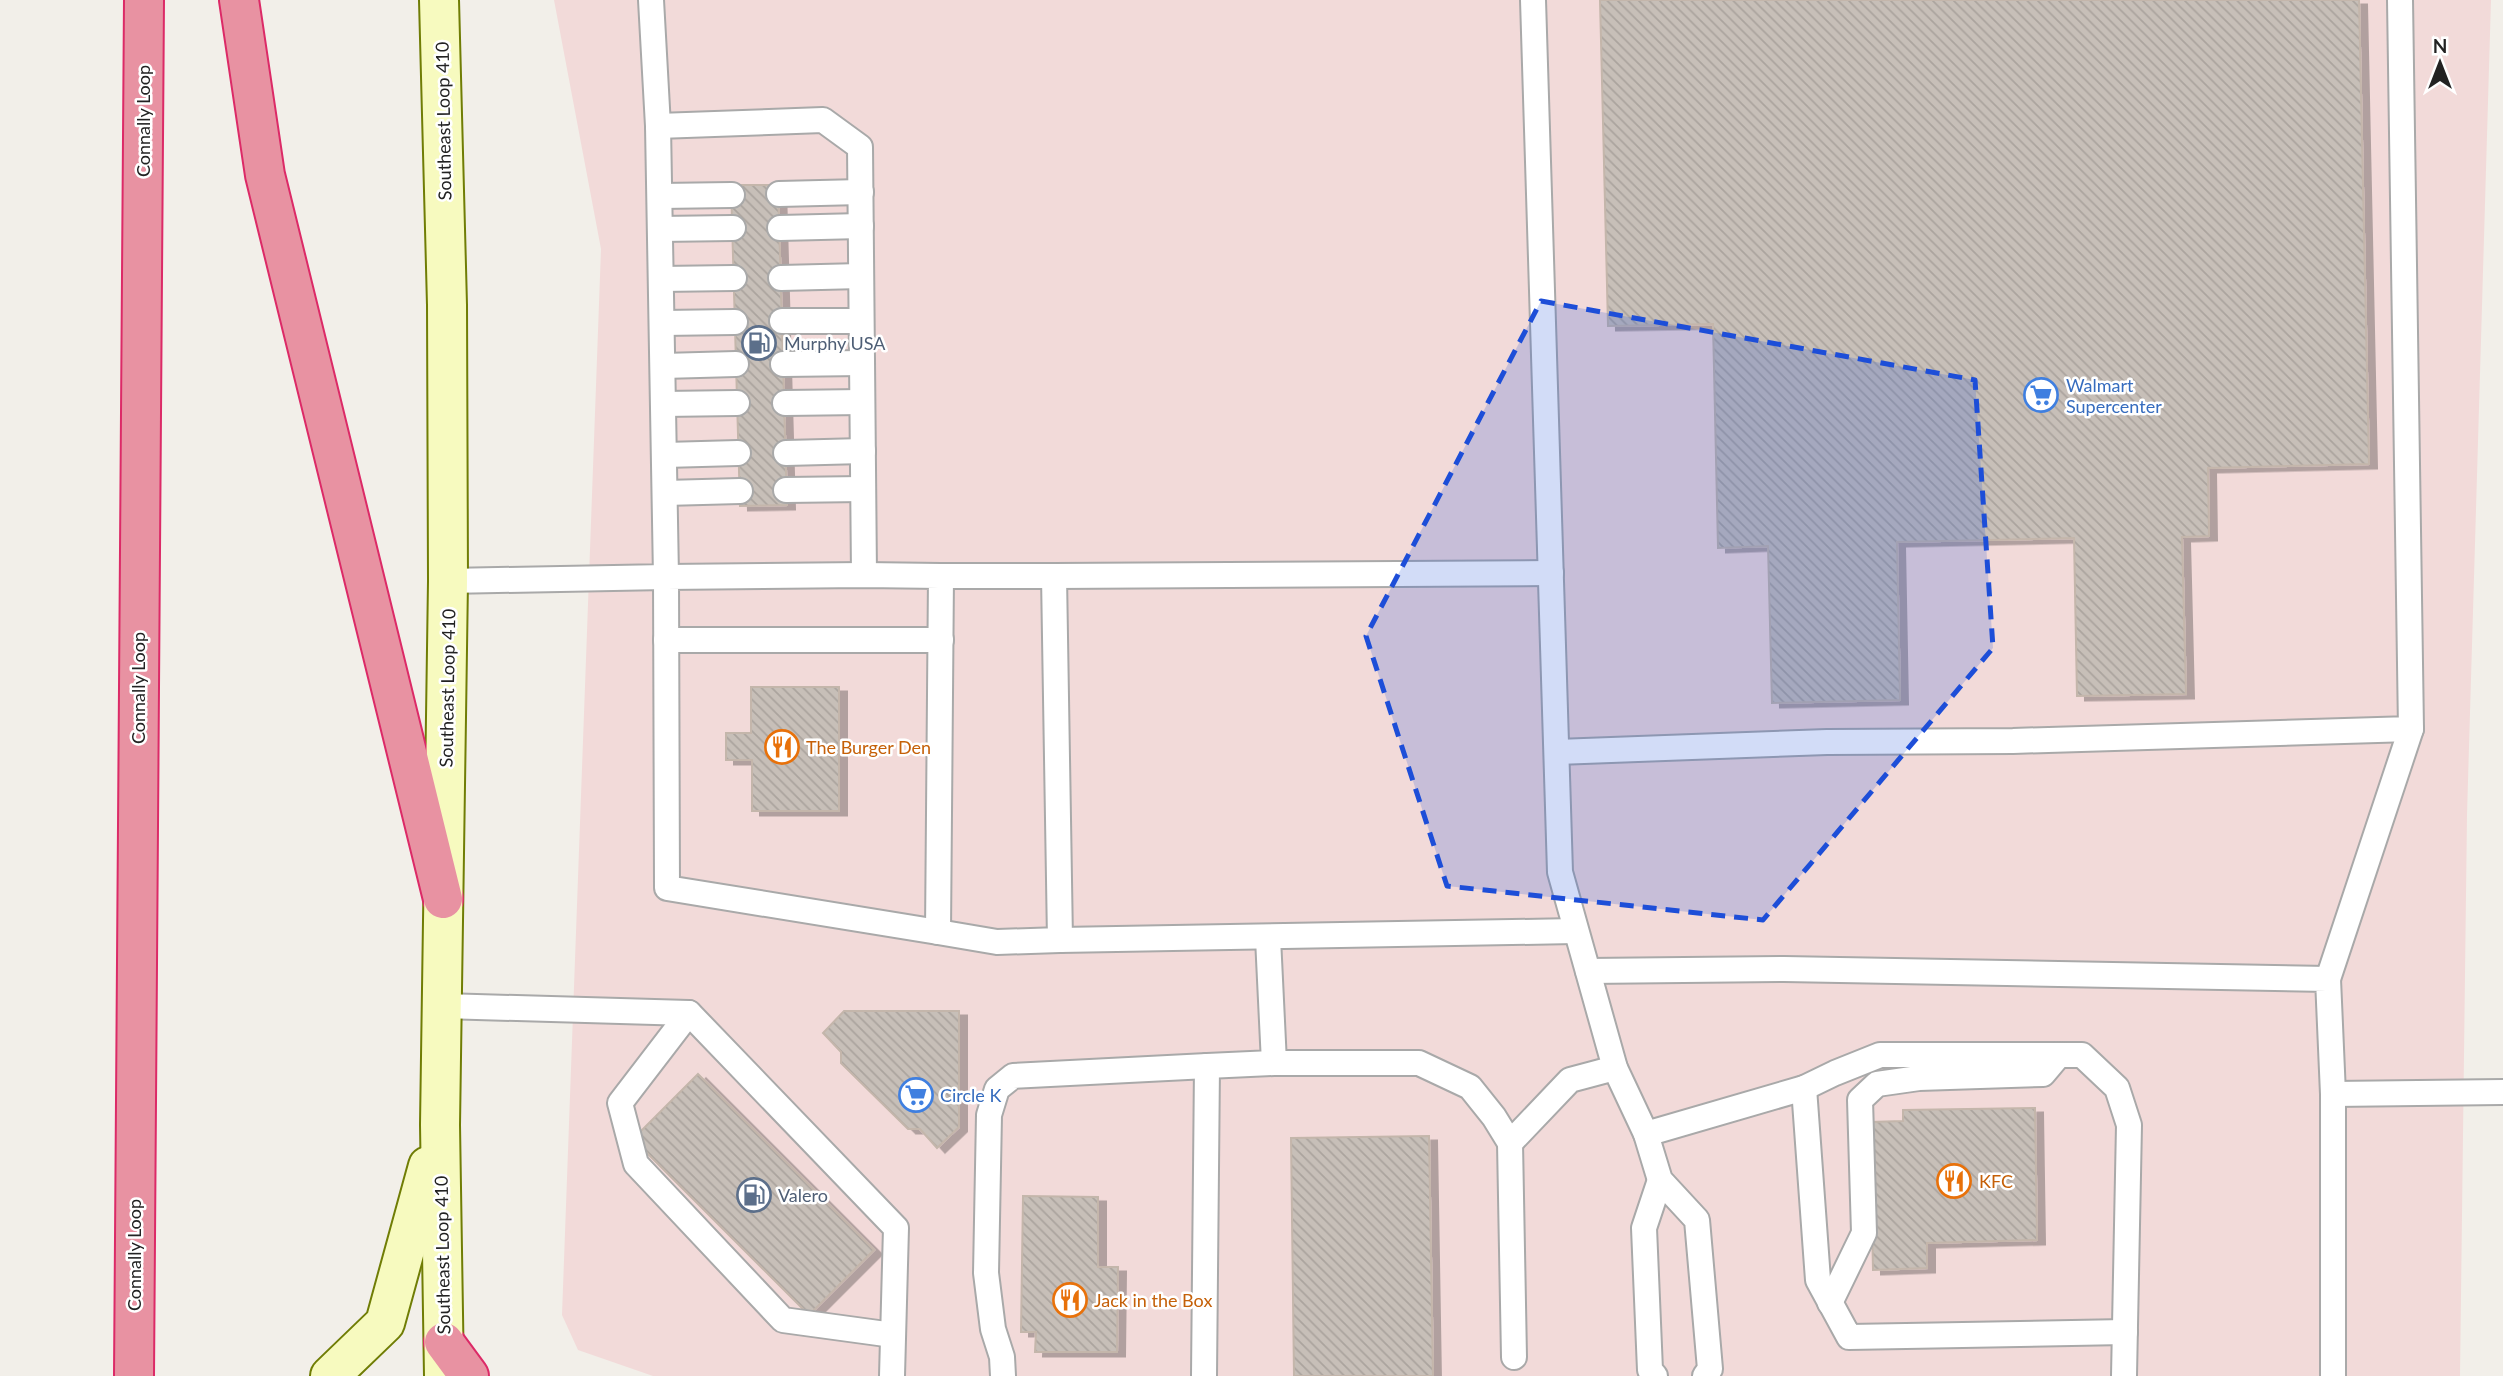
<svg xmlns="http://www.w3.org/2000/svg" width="2503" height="1376" font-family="Lato,sans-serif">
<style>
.commercial{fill:#f2dad9}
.building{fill:url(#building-back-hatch);stroke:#c4b6ab;stroke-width:2;filter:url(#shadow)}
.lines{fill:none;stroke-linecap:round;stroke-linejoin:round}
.lane-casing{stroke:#a9a9a9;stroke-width:28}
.secondary-casing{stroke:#707d05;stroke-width:42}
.highway-casing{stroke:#dc2a67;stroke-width:42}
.lane{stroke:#fff;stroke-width:24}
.secondary{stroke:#f7fabf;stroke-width:38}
.highway{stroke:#e892a2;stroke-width:38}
.marked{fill:#1d4ed8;fill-opacity:0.2;stroke:#1d4ed8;stroke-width:5;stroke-dasharray:14 9;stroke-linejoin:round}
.labels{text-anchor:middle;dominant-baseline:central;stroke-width:5;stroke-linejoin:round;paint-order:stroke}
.street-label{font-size:18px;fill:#222;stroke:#fff}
.service-label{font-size:18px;fill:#4e5e75;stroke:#fff;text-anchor:start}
.shop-label{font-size:18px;fill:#366cbe;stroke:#fff;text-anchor:start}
.food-label{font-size:18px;fill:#c56008;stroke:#fff;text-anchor:start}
</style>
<defs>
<pattern id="building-back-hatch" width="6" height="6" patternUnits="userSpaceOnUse" patternTransform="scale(1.75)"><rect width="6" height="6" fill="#c7bfb8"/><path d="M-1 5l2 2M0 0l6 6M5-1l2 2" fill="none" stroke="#aba49e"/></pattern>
<filter id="shadow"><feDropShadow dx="8" dy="4.5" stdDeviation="0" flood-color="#0004"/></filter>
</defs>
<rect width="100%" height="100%" fill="#f2efe9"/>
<path class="commercial" d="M554 0H2491L2467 815 2460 1376H653L578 1350 562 1315 601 249Z"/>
<g class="building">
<path d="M1600 0H2359L2369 464 2208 468 2209 536 2182 537 2186 694 2077 696 2074 538 1897 542 1900 700 1772 703 1768 546 1718 548 1713 324 1608 326Z"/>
<path d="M731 185H778L787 505 740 506Z"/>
<path d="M751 687H839V811H752V760H726V733H751Z"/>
<path d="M844 1011H959V1127L937 1148 920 1129H908L841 1063V1052L823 1033Z"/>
<path d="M698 1074 874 1250 809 1315 633 1139Z"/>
<path d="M2035 1108 2037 1240 1927 1243V1268L1873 1270 1870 1122 1903 1121V1110Z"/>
<path d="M1429 1136 1433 1376H1294L1291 1138Z"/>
<path d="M1023 1196 1098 1197V1267H1118L1117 1352H1035L1036 1332H1021Z"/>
</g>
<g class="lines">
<g class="lane-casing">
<g id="lane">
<path d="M1533 0 1560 872 1615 1068 1646 1134 1660 1180 1697 1220 1710 1369 1705 1376"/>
<path d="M658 126 823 120 860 147 864 575"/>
<path d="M779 194 861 192"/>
<path d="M660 196 732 195"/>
<path d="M780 228 861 226"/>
<path d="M660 229 733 228"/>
<path d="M781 278 861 276"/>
<path d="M661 279 734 278"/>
<path d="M782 321H861"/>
<path d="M662 323 735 322"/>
<path d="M783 364 862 363"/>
<path d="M663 366 736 364"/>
<path d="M785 403 862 402"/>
<path d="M663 404 737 403"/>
<path d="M786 453 863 451"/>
<path d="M665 455 738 453"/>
<path d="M786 490 863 489"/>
<path d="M665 493 740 491"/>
<path d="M864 575 941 576 938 932 667 888 666 577Z"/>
<path d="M1054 576 1551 573"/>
<path d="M448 581 666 577 658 126 651 0"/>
<path d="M666 640H941"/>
<path d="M1557 752 1827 742 2013 741 2411 729 2400 0"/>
<path d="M938 932 997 942 1060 940 1054 576H941"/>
<path d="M1060 940 1575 931"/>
<path d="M1588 971 1784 969 2328 979 2333 1094V1376"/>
<path d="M2328 979 2411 729"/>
<path d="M443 1006 689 1013 896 1228 892 1376"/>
<path d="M689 1013 620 1103 636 1164 783 1320 893 1335"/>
<path d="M1274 1063H1419L1470 1087 1494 1117 1510 1143 1514 1357"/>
<path d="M1804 1088 1818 1280 1849 1337 2125 1332"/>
<path d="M2333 1094 2503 1092"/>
<path d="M1646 1134 1804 1088 1835 1073 1880 1055H2082L2117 1088 2129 1125 2124 1376"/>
<path d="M1510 1143 1570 1080 1615 1068"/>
<path d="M1830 1303 1864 1233 1860 1100 1877 1084 1919 1078 2043 1074 2059 1055"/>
<path d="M1003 1376 1002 1357 993 1329 986 1273 989 1115 997 1089 1013 1076 1207 1066"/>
<path d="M1204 1376 1207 1066 1274 1063 1268 938"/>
<path d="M1655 1376 1650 1370 1644 1228 1660 1180"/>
</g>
</g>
<g class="secondary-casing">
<g id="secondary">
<path d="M439 0 447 305 448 581 440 1125 444 1376"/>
<path d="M330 1376 385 1323 428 1166"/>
</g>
</g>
<g class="highway-casing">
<g id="highway">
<path d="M239 0 265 175 443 899"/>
<path d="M444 1342 469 1376"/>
<path d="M134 1376 144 0"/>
</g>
</g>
<use href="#lane" class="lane"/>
<use href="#secondary" class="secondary"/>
<use href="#highway" class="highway"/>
</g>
<path class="marked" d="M1541 301 1975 380 1993 648 1763 920 1447 886 1366 636Z"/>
<defs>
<g id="fuel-ring" transform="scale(1.75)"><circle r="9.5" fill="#fff" stroke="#5c6f8a" stroke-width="1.5"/><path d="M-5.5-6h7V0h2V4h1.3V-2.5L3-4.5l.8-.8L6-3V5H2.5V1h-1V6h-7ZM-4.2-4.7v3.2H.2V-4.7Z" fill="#5c6f8a"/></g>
<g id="supermarket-ring" transform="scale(1.75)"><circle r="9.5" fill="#fff" stroke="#3f7fe0" stroke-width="1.5"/><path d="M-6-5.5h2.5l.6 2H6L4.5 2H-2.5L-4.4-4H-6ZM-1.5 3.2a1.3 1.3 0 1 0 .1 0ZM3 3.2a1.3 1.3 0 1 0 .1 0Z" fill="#3f7fe0"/></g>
<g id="restaurant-ring" transform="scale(1.75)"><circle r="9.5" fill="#fff" stroke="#e8710a" stroke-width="1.5"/><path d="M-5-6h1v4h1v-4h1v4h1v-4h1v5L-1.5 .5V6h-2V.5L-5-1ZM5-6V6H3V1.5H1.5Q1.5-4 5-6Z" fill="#e8710a"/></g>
</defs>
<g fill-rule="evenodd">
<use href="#fuel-ring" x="759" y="343"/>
<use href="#supermarket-ring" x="2041" y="395"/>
<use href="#restaurant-ring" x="782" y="747"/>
<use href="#supermarket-ring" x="916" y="1095"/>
<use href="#restaurant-ring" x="1954" y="1181"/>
<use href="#fuel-ring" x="754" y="1195"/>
<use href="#restaurant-ring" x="1070" y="1300"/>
</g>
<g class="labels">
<g class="street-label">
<text transform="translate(143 121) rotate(-90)">Connally Loop</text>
<text transform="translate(443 121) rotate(-91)">Southeast Loop 410</text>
<text transform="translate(138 688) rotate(-90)">Connally Loop</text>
<text transform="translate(447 688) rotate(-89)">Southeast Loop 410</text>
<text transform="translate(134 1255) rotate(-90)">Connally Loop</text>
<text transform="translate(442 1255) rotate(-91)">Southeast Loop 410</text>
</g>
<g class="service-label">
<text x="784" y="343">Murphy USA</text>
<text x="778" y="1195">Valero</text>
</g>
<g class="shop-label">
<text x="2066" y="385">Walmart<tspan x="2066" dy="21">Supercenter</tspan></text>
<text x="940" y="1095">Circle K</text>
</g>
<g class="food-label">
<text x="806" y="747">The Burger Den</text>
<text x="1979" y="1181">KFC</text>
<text x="1094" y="1300">Jack in the Box</text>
</g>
</g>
<g transform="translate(2440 63)" stroke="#ffffff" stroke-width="5" paint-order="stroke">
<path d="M0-5L12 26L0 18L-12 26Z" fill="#222222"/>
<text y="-10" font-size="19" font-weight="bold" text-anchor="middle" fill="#222222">N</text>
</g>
</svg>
